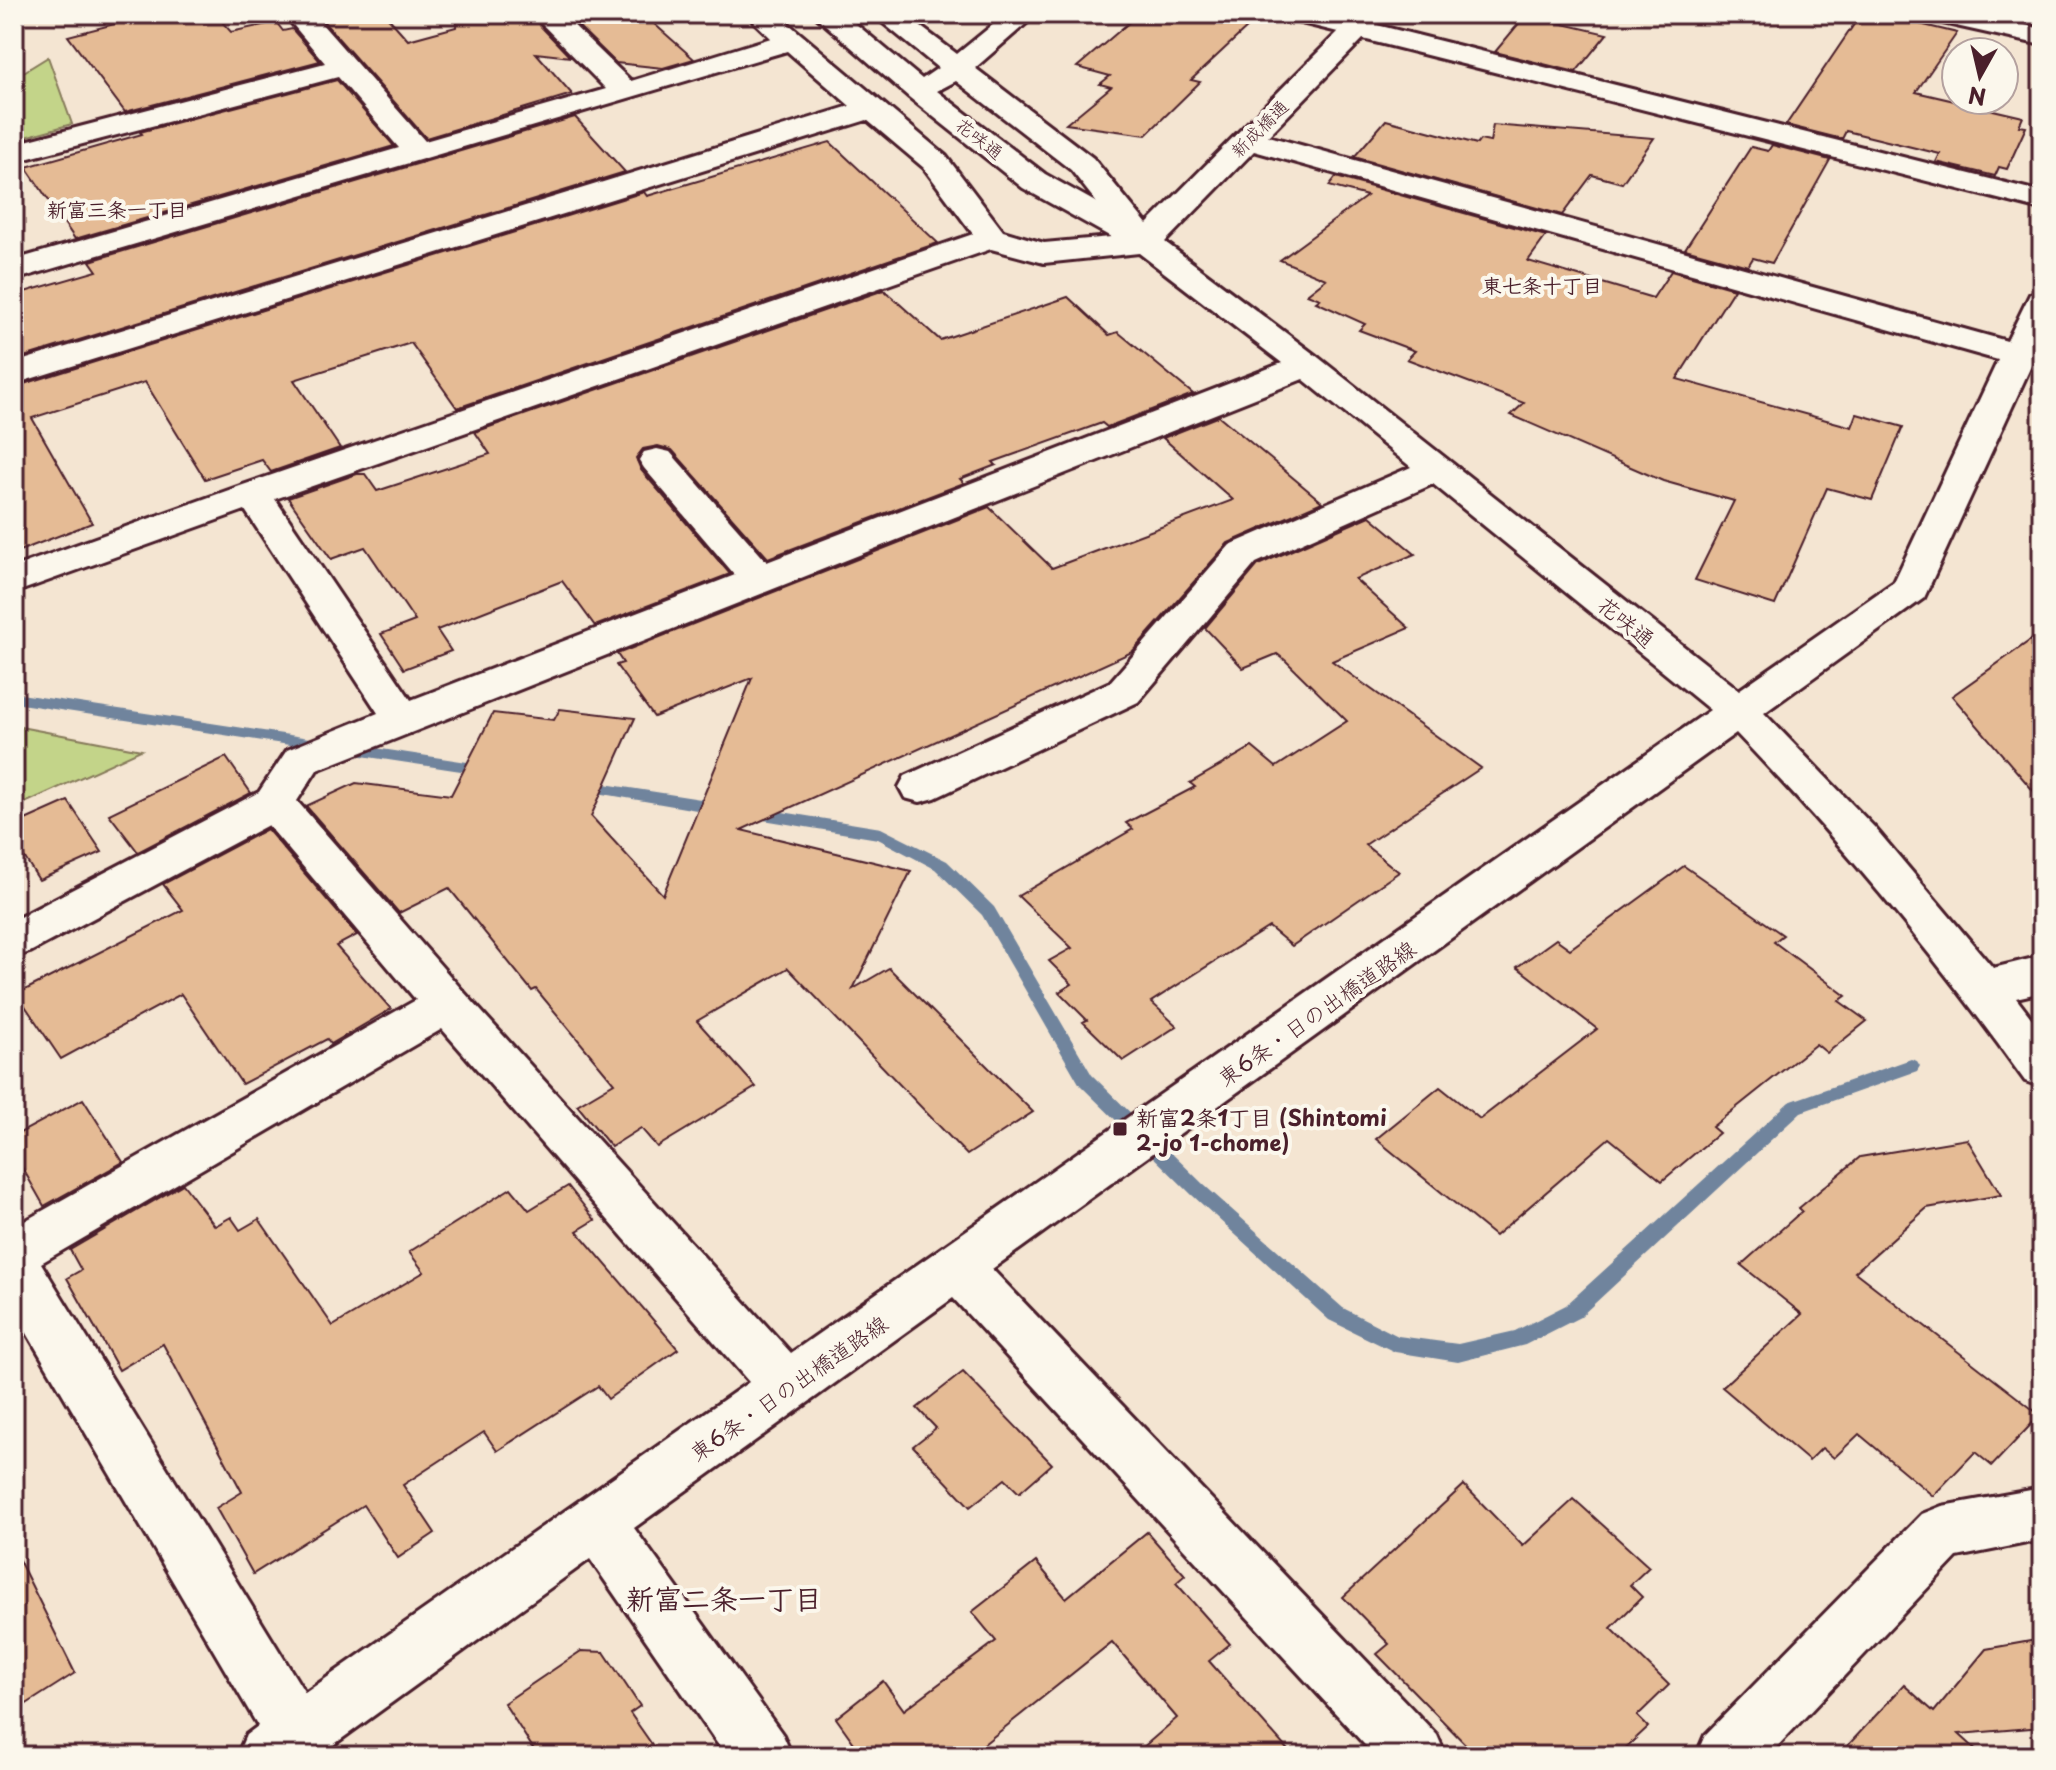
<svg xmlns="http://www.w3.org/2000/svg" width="2056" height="1770" font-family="'Playpen Sans','Klee One',sans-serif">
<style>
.green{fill:#c3d489;stroke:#867a5a;stroke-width:2}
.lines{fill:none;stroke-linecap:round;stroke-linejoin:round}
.stream{fill:#70849d;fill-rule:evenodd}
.building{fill:#e5bb95;stroke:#4a1f2b;stroke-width:2}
.minor-casing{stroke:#4a1f2b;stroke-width:6}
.minor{fill:#fbf7ec;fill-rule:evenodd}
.poi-dot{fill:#4a1f2b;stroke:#fbf7ec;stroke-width:3}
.labels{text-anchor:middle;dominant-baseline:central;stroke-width:8;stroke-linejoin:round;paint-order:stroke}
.far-street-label{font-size:18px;fill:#4a1f2b;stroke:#fbf7ec}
.far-neighbourhood-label{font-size:20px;font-weight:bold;fill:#4a1f2b;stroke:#fbf7ec}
.street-label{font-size:22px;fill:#4a1f2b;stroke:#fbf7ec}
.poi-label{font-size:22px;font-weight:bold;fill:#4a1f2b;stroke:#fbf7ec;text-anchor:start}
.near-neighbourhood-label{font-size:28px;font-weight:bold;fill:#4a1f2b;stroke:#fbf7ec}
</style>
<rect width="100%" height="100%" fill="#f4e5d2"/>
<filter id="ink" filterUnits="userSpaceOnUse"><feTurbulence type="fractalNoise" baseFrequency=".0125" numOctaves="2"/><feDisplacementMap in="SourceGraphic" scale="16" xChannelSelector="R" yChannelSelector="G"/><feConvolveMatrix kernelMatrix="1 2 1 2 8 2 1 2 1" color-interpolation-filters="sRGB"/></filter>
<g filter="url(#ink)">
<g class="green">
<path d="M48 57 72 124 14 140V78Z"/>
<path d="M15 726 141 750 14 808Z"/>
</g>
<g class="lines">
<g class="stream">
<path d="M14 693 487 765 495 770 487 775 14 703Z"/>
<path d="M585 781 720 802 728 808 720 814 580 790 577 786Z"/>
<path d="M751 807 881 828 947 861 994 907 1092 1075 1204 1185 1343 1308 1398 1336 1458 1344 1515 1331 1566 1305 1789 1102 1911 1059 1917 1061 1920 1066 1917 1071 1801 1112 1580 1317 1525 1345 1458 1362 1395 1352 1329 1320 1192 1195 1080 1085 982 915 935 869 878 839 746 817 743 813Z"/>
</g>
</g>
<g class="building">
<path d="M153 14H215L231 32 276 22 283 31 292 29 320 61 125 112 68 36Z"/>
<path d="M351 14H385L408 40 456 27 457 14H529L570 57 536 53 572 94 426 138 323 21Z"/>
<path d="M566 14H643L694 59 663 68 616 63Z"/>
<path d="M1139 14H1208L1250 25 1191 80 1200 82 1146 135 1066 124 1111 87 1100 84 1110 76 1077 67Z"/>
<path d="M1861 14H1878L1957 33 1916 92 2023 117 2019 126 2026 127 2007 169 1999 167 1995 176 1936 162 1940 154 1846 131 1842 139 1786 125Z"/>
<path d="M1525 16 1546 20 1607 34 1576 72 1495 52Z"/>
<path d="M337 80 394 146 75 239 26 167 142 134 140 132Z"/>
<path d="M575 117 625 172 14 360V295L97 271 90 261Z"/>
<path d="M1386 120 1477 144 1480 140 1490 142 1493 125 1654 138 1622 183 1592 175 1562 215 1354 157Z"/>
<path d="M830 142 938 243 457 408 411 343 294 380 340 448 271 472 262 460 205 479 145 382 32 418 92 523 14 553V387L644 192 647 196Z"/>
<path d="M1772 145 1830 160 1772 263 1753 258 1748 266 1685 249 1751 147 1768 151Z"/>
<path d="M1336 177 1546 236 1528 261 1653 298 1671 271 1734 289 1677 379 1852 427 1857 414 1903 427 1872 500 1827 488 1775 605 1695 580 1734 501 1663 481 1511 415 1524 403 1407 359 1415 351 1359 330 1365 324 1316 302 1320 299 1307 294 1326 279 1280 260 1367 196 1329 186Z"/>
<path d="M884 290 940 340 1068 297 1109 335 1118 332 1193 394 1107 427 1102 423 993 462 996 465 960 479 964 483 768 558 672 450 658 446 643 449 636 458 641 470 730 574 595 626 562 581 437 630 451 651 404 669 381 634 415 621 365 547 331 559 288 498 357 474H365L377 491 490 454 475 432Z"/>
<path d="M1219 416 1322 502 1228 543 1132 652 741 830 911 871 853 989 889 968 1033 1112 967 1155 788 968 697 1021 756 1087 657 1147 641 1128 611 1147 577 1105 614 1083 536 989 532 991 449 888 399 913 306 806 356 783 451 795 493 713 554 720 560 709 635 718 591 816 663 895 752 678 654 717 616 665 623 663 617 654 989 507 1052 568 1233 500 1163 438Z"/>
<path d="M1370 516 1415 554 1355 579 1409 628 1332 661 1481 768 1365 845 1399 872 1292 946 1269 927 1151 1002 1177 1026 1123 1061 1083 1022 1087 1020 1059 992 1072 984 1049 961 1072 948 1018 896 1133 829 1126 823 1195 787 1190 783 1252 747 1276 767 1347 721 1285 660 1277 654 1243 668 1205 628 1258 565Z"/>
<path d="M2042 632V801L1952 696Z"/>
<path d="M226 757 251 793 138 852 109 814Z"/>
<path d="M68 801 102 852 39 880 14 841V825Z"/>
<path d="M267 829 357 935 336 946 391 1009 331 1044 327 1039 242 1084 181 994 61 1059 17 994 183 910 163 884Z"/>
<path d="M1684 866 1783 935 1774 942 1846 996 1839 1001 1867 1021 1827 1053 1816 1044 1712 1127 1719 1133 1662 1181 1609 1138 1495 1236 1376 1139 1440 1087 1480 1119 1597 1029 1517 967 1556 939 1570 949Z"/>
<path d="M83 1099 123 1162 44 1206 14 1153V1136Z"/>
<path d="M1967 1139 2001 1195 1927 1208 1855 1272 2040 1415 1992 1466 1975 1452 1933 1496 1859 1434 1834 1458 1822 1448 1809 1461 1722 1387 1802 1314 1741 1265 1802 1211 1799 1208 1860 1157Z"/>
<path d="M183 1184 215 1226 231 1217 240 1230 259 1219 333 1326 424 1272 409 1252 511 1188 529 1210 568 1186 595 1220 577 1231 678 1349 608 1399 598 1386 497 1451 484 1432 403 1485 435 1533 398 1558 363 1505 253 1574 216 1508 242 1492 163 1344 119 1370 67 1278 81 1270 70 1250Z"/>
<path d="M963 1372 1052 1464 1019 1493 1005 1479 970 1507 913 1446 936 1428 917 1408Z"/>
<path d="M1464 1485 1523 1546 1574 1499 1649 1567 1630 1585 1642 1597 1611 1628 1669 1685 1637 1716 1648 1727 1617 1756H1477L1377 1654 1389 1644 1343 1597Z"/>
<path d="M1147 1532 1185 1575 1176 1583 1230 1644 1209 1661 1293 1756H1133L1177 1718 1112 1642 969 1756H842L856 1746 836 1718 883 1681 904 1710 996 1641 972 1612 1036 1562 1066 1598Z"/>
<path d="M14 1550 75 1673 14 1712Z"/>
<path d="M2042 1639V1727L1959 1734 1983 1756H1838L1904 1685 1934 1712 1986 1649Z"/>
<path d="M581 1651 604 1652 640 1706 630 1713 660 1756H538L504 1703Z"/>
</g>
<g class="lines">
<g class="minor-casing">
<g id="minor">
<path d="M284 14H313L425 141 606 89 532 14H562L631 81 771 38 746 14H777L946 156 1003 231 1044 243 1111 237 1023 188 910 98 813 14H844L922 79 938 68 872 14H904L957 54 1006 14H1037L975 68 1093 158 1147 224 1338 32 1289 20 1285 14H1332L1352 19 1356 14H1386L1377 25 2042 192V210L1363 39 1268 136 2007 341 2030 294 2042 291V338L2036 355 1924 598 1764 713 1875 828 1993 968 2042 956V992L2016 998 2042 1032V1087L2025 1081C1937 958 1841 842 1736 733L992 1269 1437 1735 1446 1756H1375L953 1298 634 1528 783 1735 792 1756H726L590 1559 318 1756H237L246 1735 258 1726 14 1311V1227L416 1000 268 825 30 952 14 957V920L259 792 287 750 378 713 245 510 14 593V567L240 486 973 234 924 168 867 120 14 384V363L850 106 787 51 14 280V260L399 148 338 77 14 162V144L325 63ZM956 81 1071 170 1097 203 1045 174 937 91ZM1254 151 1998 360 1894 582 1739 690 1319 358 1165 242ZM991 249 1044 263 1139 253 1282 363 767 562 670 452 657 449 644 452 639 460 644 468 735 575 411 700 275 499ZM1303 379 1411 467 1230 545 1110 682 905 776 899 787 905 798 920 802 935 798 1138 702 1256 563 1433 484 1710 710 791 1353 463 991 297 801 317 770ZM442 1029 749 1382 305 1693 41 1263Z"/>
<path d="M1925 14H1977L2042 29V45L1929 20Z"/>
<path d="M2042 1488V1540L1957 1557 1768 1756H1696L1705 1735 1922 1514 1942 1506Z"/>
</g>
</g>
<use href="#minor" class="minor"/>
</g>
</g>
<rect class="poi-dot" x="1112" y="1121" width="16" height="16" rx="4"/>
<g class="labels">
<g class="far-street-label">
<text transform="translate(1259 128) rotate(-45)">新成橋通</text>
<text transform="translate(980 138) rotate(38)">花咲通</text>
</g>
<g class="far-neighbourhood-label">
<text x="117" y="209">新富三条一丁目</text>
<text x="1542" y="285">東七条十丁目</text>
</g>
<g class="street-label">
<text transform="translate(1627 621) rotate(39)">花咲通</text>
<text transform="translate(1316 1012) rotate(-35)">東6条・日の出橋道路線</text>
<text transform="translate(788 1387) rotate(-35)">東6条・日の出橋道路線</text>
</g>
<g class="poi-label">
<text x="1136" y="1116">新富2条1丁目 (Shintomi<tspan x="1136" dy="25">2-jo 1-chome)</tspan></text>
</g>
<g class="near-neighbourhood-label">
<text x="724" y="1597">新富二条一丁目</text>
</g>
</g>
<rect width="2056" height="1770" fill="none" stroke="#fbf7ec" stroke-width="48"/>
<rect x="24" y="24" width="2008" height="1722" fill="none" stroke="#4a1f2b" stroke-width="3" filter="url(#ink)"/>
<g transform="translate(1980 76) rotate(188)"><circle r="38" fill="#fbf7ec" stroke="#b4a19f" stroke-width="2"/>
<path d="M0-6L14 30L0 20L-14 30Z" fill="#4a1f2b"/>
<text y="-12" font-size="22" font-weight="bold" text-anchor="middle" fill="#4a1f2b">N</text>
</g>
</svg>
